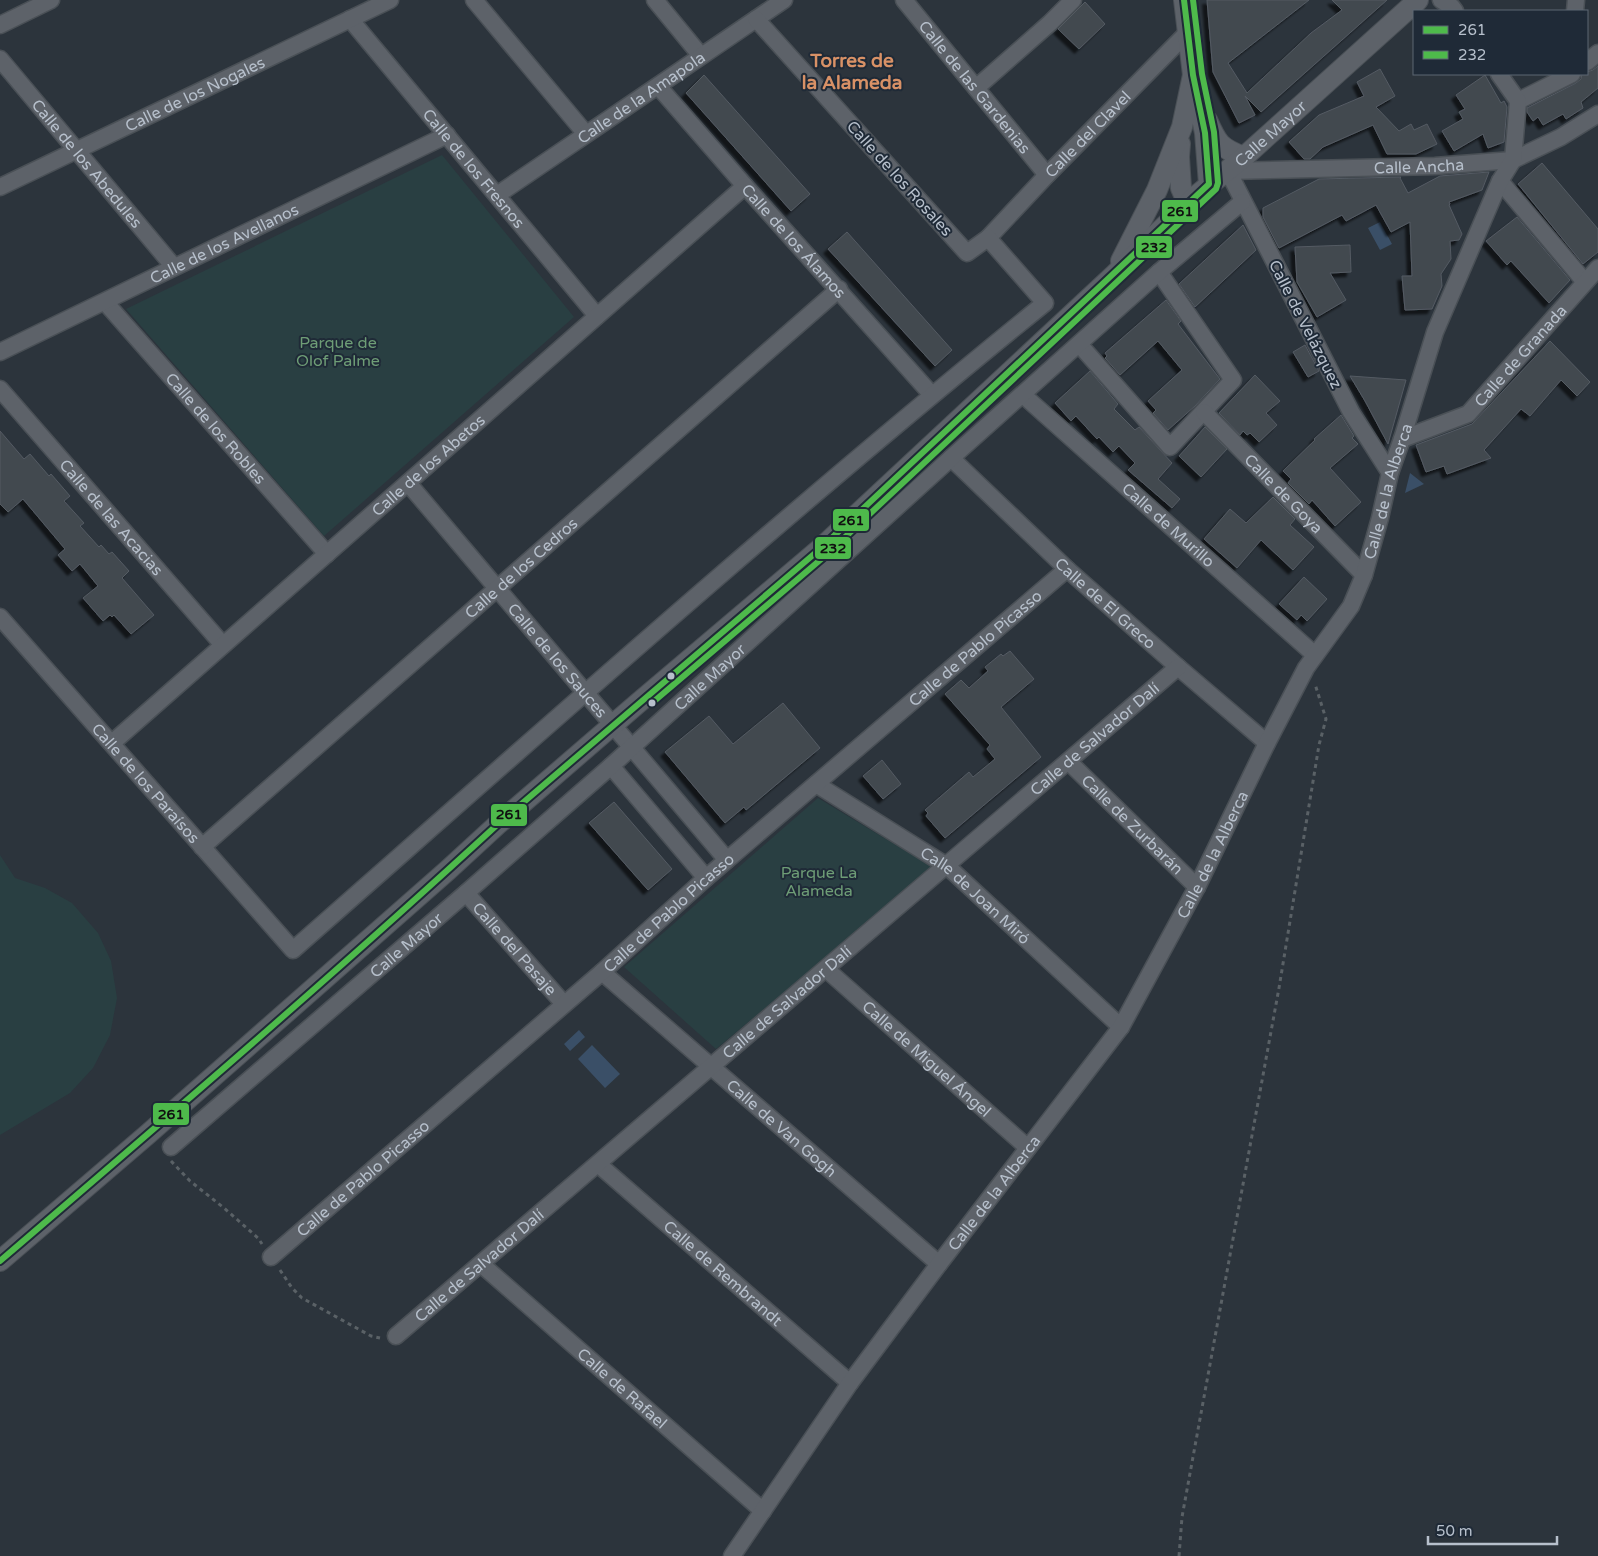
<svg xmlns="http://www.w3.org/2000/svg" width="1598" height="1556" viewBox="0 0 1598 1556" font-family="'Varela Round',sans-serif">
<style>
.green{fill:#293f42}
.water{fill:#3a4f67}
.building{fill:#42484f;stroke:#545b63;filter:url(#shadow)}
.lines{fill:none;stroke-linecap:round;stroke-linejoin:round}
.minor-casing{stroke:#4a5056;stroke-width:19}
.tertiary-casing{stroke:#4a5056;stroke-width:22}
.path{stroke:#5a6166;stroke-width:3;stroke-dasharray:4 4;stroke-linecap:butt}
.minor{stroke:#5d6269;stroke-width:16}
.tertiary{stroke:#5d6269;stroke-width:20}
.bus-1-casing{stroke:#1f2a37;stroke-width:10}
.bus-2-casing{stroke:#1f2a37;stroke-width:10}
.bus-1{stroke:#4eba4b;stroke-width:6}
.bus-2{stroke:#4eba4b;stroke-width:6}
.bus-dot{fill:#b7c0cc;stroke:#1f2a37;stroke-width:2}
.labels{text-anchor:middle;stroke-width:4;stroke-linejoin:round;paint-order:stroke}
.street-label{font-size:16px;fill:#b7c0cc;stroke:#1f2a37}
.park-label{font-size:16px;fill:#6e9d76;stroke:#1f2a37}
.quarter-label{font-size:19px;font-weight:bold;fill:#d89166;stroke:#1f2a37}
.line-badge{stroke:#1f2a37;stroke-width:2}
.pale-badge-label{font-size:14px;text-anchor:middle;font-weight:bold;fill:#111}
</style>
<defs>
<filter id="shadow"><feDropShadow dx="-4.5" dy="4.5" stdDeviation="1" flood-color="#0009"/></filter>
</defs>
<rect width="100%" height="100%" fill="#2c343c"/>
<path class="green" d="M442,155L574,317L324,536L126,309Z
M818,798L934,868L716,1049L624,967Z
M0,855L15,878L45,888L72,903L98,933L111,961L117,998L110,1035L93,1068L70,1093L0,1135Z"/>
<path class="water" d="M1380,222L1392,244L1380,250L1368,228Z
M1410,473L1424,484L1405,493Z
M579,1030L585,1037L570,1051L564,1044Z
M592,1045L620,1074L605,1088L578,1059Z"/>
<path class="building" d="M1207,0H1309L1228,63L1247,93L1311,33L1342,10L1332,0H1387L1261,112L1245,96L1255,115L1239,123L1213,72Z
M1085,2L1105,24L1079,49L1058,29Z
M1598,66V88L1581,102L1583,108L1566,119L1563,114L1543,125L1538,117L1533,121L1527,112V108L1576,83L1581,79L1582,74H1587V72L1593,70Z
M1380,69L1395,96L1376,107L1399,131L1411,124L1414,130L1427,124L1437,144L1416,154H1387L1373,125L1323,147L1310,159H1304L1289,142L1319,115L1364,96L1357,82Z
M704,75L810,194L791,211L686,93Z
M1485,75L1501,103L1504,101L1507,107L1504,142L1488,148L1483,134L1454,151L1442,131L1463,119L1459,112L1465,109L1456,95Z
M1542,163L1598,229V252L1583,264L1518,184Z
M1489,172L1482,190L1449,202L1450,204L1449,205L1462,234L1459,240L1450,241L1451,259L1441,274L1442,286L1432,309L1405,310L1402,276H1412L1410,222L1391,232L1376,205L1346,221L1342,215L1279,248L1263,217V208L1319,179L1401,177L1400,178L1408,193L1440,176Z
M1517,217L1570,280L1549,303L1511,261L1507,265L1486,241Z
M1243,225L1256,250L1195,307L1179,284Z
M847,232L952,350L935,366L828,249Z
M1350,245L1351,272L1330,273L1346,300L1317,317L1297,282L1295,247Z
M1166,300L1181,321L1178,324L1220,379L1195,406L1168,430L1153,413L1156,410L1148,401L1182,370L1158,341L1120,375L1105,358L1107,356L1105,353Z
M1550,341L1590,382L1577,396L1561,380L1530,416L1521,409L1484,450L1491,458L1447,474L1444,466L1426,472L1416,445L1472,424Z
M1305,345L1319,371L1308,377L1293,352Z
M1090,371L1118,404L1114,409L1135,430L1139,427L1172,463L1158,479L1180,499L1172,508L1128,470L1135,463L1119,446L1113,452L1099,437L1097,439L1076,416L1071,421L1055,403Z
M1255,375L1280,401L1266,413L1277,425L1259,442L1250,433L1247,435L1243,431L1240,435L1219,413Z
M1350,376L1406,380L1388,444L1365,401Z
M1341,415L1354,436L1352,438L1358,444L1330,468L1361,502L1335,526L1312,500L1309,504L1288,483L1291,479L1283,471L1315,440L1314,439Z
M1205,427L1227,449L1201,477L1179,456Z
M0,431L24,459L30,454L49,476L51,474L70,496L64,501L84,523L80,526L99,547L101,545L109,554L112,552L129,571L122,578L154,615L131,634L114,615L112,617L110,615L103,621L83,598L98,586L80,564L72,571L58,555L65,549L23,499L8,512L0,504Z
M1273,497L1295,519L1290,525L1314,547L1293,570L1261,540L1237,568L1204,539L1230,509L1246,523Z
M1304,577L1327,599L1307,621L1301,615L1297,620L1279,604Z
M1010,651L1034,679L1001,707L1041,757L945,838L926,816L928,813L925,810L969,772L973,777L995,759L987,749L990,745L945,694L961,680L969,688L988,671L985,667L1001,654L1003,656Z
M783,703L820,748L758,800L746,810L744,807L725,823L665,752L709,716L733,744Z
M882,760L901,784L883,799L863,776Z
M614,802L672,869L648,890L589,823Z"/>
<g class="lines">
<g class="minor-casing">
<g id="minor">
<path d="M474,0L586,134"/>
<path d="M655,0L701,56"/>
<path id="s1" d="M904,0L1047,175"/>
<path d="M1441,0L1452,7L1455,11"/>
<path d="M1575,11L1576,0"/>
<path id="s2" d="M350,19L597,316"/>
<path d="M0,25L51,0"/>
<path id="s3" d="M0,59L174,267"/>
<path d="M1587,62L1598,53"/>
<path id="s4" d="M658,86L745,186L932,395"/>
<path d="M976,88L1050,23L1073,0"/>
<path d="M1518,101L1572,74"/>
<path d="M1500,181L1585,282"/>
<path id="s5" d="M0,187L390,0"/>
<path id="s6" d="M497,195L784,0"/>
<path id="s7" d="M988,238L1047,175L1188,32"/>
<path id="s8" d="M105,302L327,554"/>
<path d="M1079,344L1170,447L1233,380L1159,272"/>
<path id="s9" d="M0,352L447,135"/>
<path id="s10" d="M0,389L223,645"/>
<path id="s11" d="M1023,395L1315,655"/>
<path id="s12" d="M1204,412L1364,575"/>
<path id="s13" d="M1402,439L1468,414L1598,268"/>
<path id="s14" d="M951,458L1067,569L1178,667L1267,743"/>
<path id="s15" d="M1390,473L1351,412L1228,171L1435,166L1513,160L1561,137L1598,114"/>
<path id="s16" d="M408,483L727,860"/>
<path id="s17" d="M0,617L293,950C541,732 788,511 1045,303L988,238L967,253L756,19"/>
<path id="s18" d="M112,743L745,186"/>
<path id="s19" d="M1069,762L1197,887"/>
<path d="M611,766L706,878"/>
<path id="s20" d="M816,784L947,866L1121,1027"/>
<path id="s21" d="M202,847L839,289"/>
<path id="s22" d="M466,893L564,1004"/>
<path id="s23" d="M826,969L1028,1148"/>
<path id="s24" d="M602,972L939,1264"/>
<path id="s25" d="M171,1147L466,893L611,766L951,458L1159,272L1242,202"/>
<path id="s26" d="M598,1164L850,1383"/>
<path id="s27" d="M271,1257L602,972L706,878L1067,569"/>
<path id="s28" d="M481,1264L763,1511"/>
<path id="s29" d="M396,1336L1178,667"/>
<path id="s30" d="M732,1556L850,1383L939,1264L1121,1027L1197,887L1267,743L1306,668L1351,606L1364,575L1380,518L1390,473L1402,439L1435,332L1500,181L1513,160L1518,101L1499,74"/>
</g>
</g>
<g class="tertiary-casing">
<g id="tertiary">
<path d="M1184,0L1193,75L1205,133L1209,184"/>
<path d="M1207,120C1217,143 1220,148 1244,157"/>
<path d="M1180,144L1179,157L1181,188L1188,204"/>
<path d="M1121,261L1157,190L1182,127L1193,75"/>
<path id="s31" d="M0,1261L148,1134L448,870L498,824L637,704L820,549L1114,275L1197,195L1244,157L1418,0"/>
</g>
</g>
<path class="path" d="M171,1161L190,1181L224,1208L258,1238L262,1244
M280,1270L292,1288L302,1298L371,1336L380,1338
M1179,1556L1182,1517L1279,988L1319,745L1326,719L1315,684"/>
<use href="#minor" class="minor"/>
<use href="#tertiary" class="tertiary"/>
<g class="bus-1-casing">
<path id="bus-1" d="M0,1261C168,1117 336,973 498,824L820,549L1209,184L1205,133L1193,75L1184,0"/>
</g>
<g class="bus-2-casing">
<path id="bus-2" d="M652,703L826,555L1216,189L1218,183L1214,132L1202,74L1193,0"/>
</g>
<use href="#bus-1" class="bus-1"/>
<use href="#bus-2" class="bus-2"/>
</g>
<g class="bus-dot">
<circle cx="671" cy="676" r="4.5"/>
<circle cx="652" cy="703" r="4.5"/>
</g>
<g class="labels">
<g class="street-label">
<text dy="6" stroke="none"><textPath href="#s1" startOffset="112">Calle de las Gardenias</textPath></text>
<text dy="6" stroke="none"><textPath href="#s5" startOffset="216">Calle de los Nogales</textPath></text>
<text dy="6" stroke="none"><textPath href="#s6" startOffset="174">Calle de la Amapola</textPath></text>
<text dy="6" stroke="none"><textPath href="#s31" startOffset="1699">Calle Mayor</textPath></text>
<text dy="6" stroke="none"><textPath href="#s7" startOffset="144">Calle del Clavel</textPath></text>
<text dy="6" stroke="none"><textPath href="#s3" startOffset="136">Calle de los Abedules</textPath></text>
<text dy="6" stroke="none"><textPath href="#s15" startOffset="534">Calle Ancha</textPath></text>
<text dy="6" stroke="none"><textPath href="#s2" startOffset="194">Calle de los Fresnos</textPath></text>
<text transform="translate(900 178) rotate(48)" y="6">Calle de los Rosales</text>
<text dy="6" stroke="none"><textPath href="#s4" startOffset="206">Calle de los Álamos</textPath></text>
<text dy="6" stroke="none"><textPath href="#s9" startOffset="249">Calle de los Avellanos</textPath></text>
<text transform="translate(1306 324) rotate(63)" y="6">Calle de Velázquez</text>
<text dy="6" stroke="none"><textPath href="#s13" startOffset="149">Calle de Granada</textPath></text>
<text dy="6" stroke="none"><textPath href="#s8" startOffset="168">Calle de los Robles</textPath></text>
<text dy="6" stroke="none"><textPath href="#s18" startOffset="421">Calle de los Abetos</textPath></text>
<text dy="6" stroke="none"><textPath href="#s30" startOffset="1258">Calle de la Alberca</textPath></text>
<text dy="6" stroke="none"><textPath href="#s12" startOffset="114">Calle de Goya</textPath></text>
<text dy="6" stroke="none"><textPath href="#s10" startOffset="170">Calle de las Acacias</textPath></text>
<text dy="6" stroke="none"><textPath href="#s11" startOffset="195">Calle de Murillo</textPath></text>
<text dy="6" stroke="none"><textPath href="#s21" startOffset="424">Calle de los Cedros</textPath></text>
<text dy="6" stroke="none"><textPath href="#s14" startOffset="212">Calle de El Greco</textPath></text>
<text dy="6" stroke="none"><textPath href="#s27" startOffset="931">Calle de Pablo Picasso</textPath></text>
<text dy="6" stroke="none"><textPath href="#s16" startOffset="232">Calle de los Sauces</textPath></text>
<text dy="6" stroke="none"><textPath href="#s25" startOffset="715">Calle Mayor</textPath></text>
<text dy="6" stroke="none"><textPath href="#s29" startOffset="919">Calle de Salvador Dalí</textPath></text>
<text dy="6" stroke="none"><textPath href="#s17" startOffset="221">Calle de los Paraísos</textPath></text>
<text dy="6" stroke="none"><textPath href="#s19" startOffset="89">Calle de Zurbarán</textPath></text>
<text dy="6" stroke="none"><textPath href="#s30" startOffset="852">Calle de la Alberca</textPath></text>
<text dy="6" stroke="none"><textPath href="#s20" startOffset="195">Calle de Joan Miró</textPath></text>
<text dy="6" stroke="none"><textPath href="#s27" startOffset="526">Calle de Pablo Picasso</textPath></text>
<text dy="6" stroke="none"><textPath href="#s25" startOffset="310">Calle Mayor</textPath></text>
<text dy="6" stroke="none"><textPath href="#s22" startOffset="74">Calle del Pasaje</textPath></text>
<text dy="6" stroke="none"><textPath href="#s29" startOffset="514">Calle de Salvador Dalí</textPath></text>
<text dy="6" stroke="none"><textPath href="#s23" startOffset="135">Calle de Miguel Ángel</textPath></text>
<text dy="6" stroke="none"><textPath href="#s24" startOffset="238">Calle de Van Gogh</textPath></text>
<text dy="6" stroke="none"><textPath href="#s27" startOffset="121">Calle de Pablo Picasso</textPath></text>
<text dy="6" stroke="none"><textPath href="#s30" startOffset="448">Calle de la Alberca</textPath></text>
<text dy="6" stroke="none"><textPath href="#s29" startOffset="109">Calle de Salvador Dalí</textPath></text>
<text dy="6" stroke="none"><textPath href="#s26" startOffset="166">Calle de Rembrandt</textPath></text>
<text dy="6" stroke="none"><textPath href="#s28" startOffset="188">Calle de Rafael</textPath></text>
</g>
<g class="park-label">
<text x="338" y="348">Parque de<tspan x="338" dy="18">Olof Palme</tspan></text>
<text x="819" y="878">Parque La<tspan x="819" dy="18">Alameda</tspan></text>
</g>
<g class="quarter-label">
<text x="852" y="67">Torres de<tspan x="852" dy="22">la Alameda</tspan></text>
</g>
</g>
<g class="line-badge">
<rect x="1161" y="199" width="38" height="24" rx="5" fill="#4eba4b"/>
<rect x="1135" y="235" width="38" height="24" rx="5" fill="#4eba4b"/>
<rect x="832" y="508" width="38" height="24" rx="5" fill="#4eba4b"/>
<rect x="814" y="536" width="38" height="24" rx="5" fill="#4eba4b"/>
<rect x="490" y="803" width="38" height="24" rx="5" fill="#4eba4b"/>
<rect x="152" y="1102" width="38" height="24" rx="5" fill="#4eba4b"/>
</g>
<g class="pale-badge-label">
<text x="1180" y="216">261</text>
<text x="1154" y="252">232</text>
<text x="851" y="525">261</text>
<text x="833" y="553">232</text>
<text x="509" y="819">261</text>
<text x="171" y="1119">261</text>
</g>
<rect x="1413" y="10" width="175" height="65" fill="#1f2a37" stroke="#5c6673"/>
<rect x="1423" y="26" width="25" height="8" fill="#4eba4b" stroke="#5c6673"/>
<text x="1458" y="35" font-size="15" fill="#b7c0cc">261</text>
<rect x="1423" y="51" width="25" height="8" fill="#4eba4b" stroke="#5c6673"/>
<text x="1458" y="60" font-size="15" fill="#b7c0cc">232</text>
<path d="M1428 1536v8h129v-8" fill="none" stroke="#b7c0cc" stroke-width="2.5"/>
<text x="1436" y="1536" font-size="15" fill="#b7c0cc" stroke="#1f2a37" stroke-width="4" paint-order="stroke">50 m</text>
</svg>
